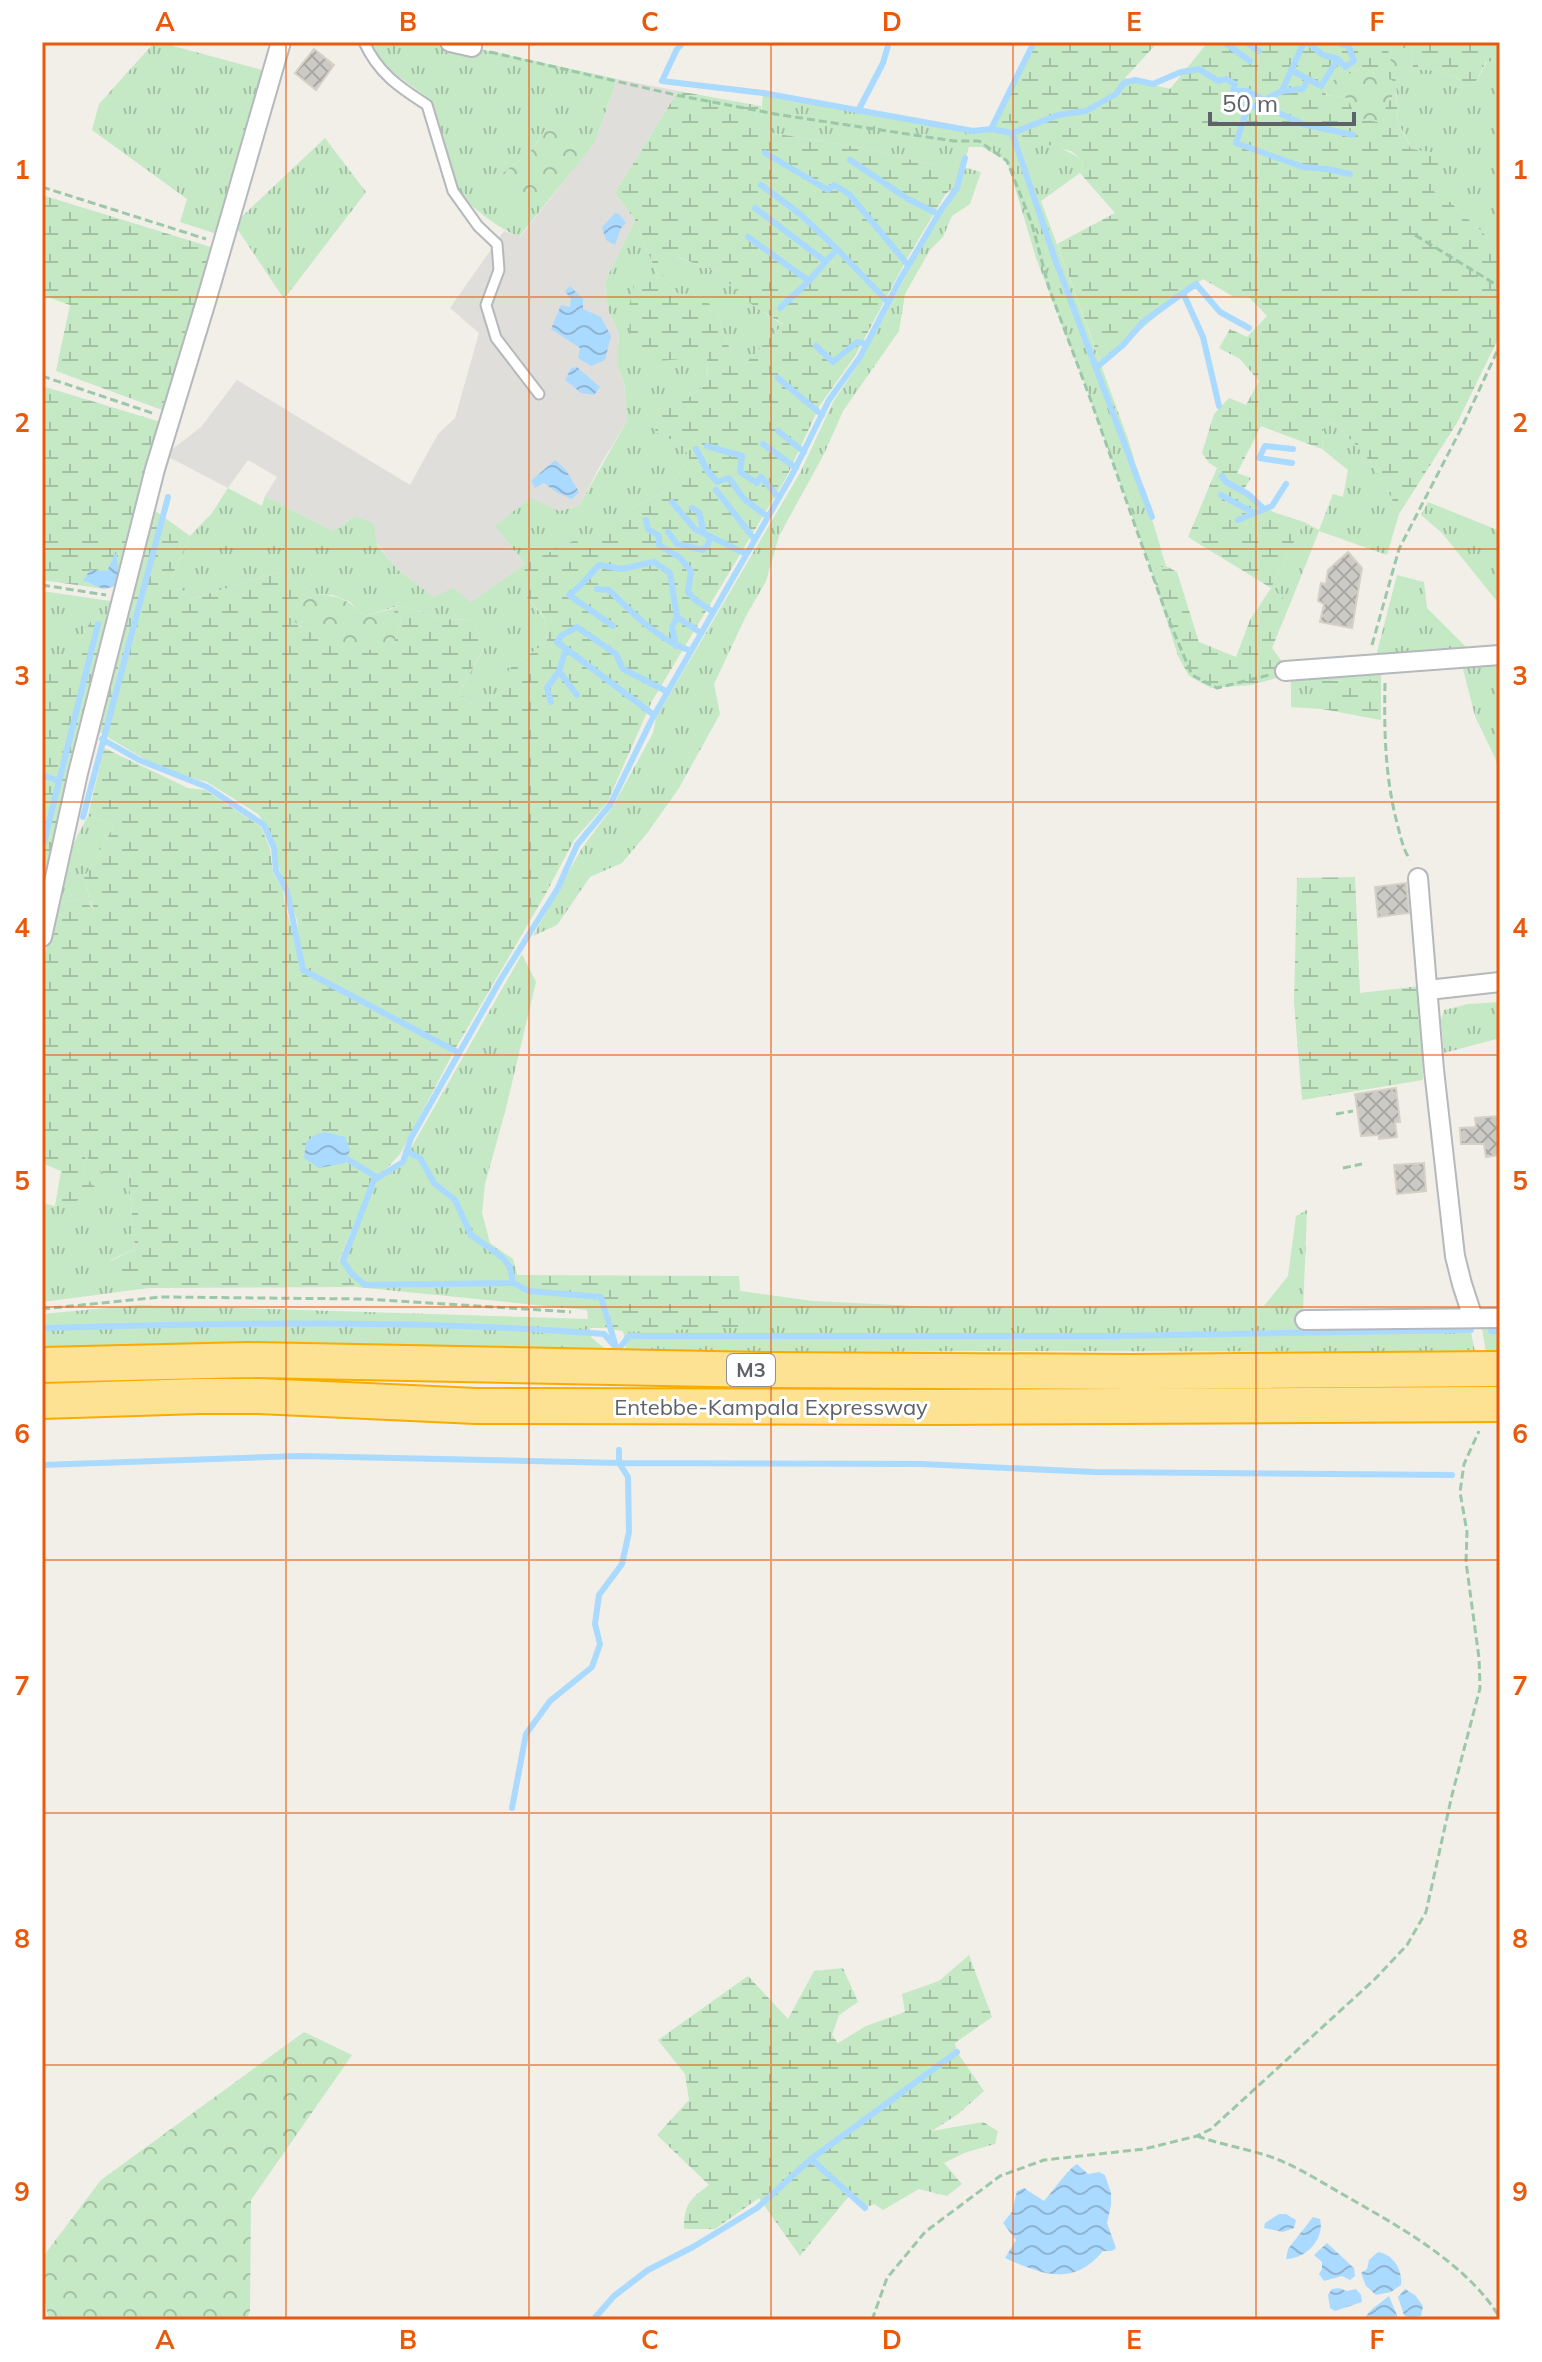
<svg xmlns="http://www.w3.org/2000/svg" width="1542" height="2362" viewBox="0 0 1542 2362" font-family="Mulish,sans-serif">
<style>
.industrial{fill:#e0deda}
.grass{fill:url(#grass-tufts)}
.forest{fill:url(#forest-crowns)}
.wetland{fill:url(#wetland-marsh);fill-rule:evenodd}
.water{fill:url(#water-waves)}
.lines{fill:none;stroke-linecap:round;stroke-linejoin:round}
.stream{stroke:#aadaff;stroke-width:6}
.building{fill:url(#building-cross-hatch);stroke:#d6d1c6;stroke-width:2}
.lane-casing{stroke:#b5b8bc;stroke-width:13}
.street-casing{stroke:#b5b8bc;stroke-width:22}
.highway-casing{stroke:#f9ab00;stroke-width:38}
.path{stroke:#9cc7a9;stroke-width:3;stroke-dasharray:8 4;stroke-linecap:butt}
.lane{stroke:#fff;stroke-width:9}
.street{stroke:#fff;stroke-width:18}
.highway{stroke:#fde293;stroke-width:34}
.grid{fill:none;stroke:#e8590c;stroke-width:2;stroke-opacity:0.55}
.labels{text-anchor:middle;stroke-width:6;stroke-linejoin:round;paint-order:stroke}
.shield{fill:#fff;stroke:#8f9295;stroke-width:2}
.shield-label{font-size:20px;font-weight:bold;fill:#5f6368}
.street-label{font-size:22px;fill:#5f6368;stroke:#fff}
.neatline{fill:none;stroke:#e8590c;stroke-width:3}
.grid-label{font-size:26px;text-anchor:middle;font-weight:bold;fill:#e8590c}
</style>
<defs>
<pattern id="grass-tufts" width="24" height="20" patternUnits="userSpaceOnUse" patternTransform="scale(2)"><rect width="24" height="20" fill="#c5e8c5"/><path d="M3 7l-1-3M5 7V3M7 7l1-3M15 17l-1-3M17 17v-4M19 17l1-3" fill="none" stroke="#a3c0a4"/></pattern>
<pattern id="forest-crowns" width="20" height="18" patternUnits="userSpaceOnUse" patternTransform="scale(2)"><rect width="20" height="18" fill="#c5e8c5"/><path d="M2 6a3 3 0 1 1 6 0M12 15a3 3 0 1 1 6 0" fill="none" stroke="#a3c0a4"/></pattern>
<pattern id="wetland-marsh" width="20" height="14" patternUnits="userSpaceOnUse" patternTransform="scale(2)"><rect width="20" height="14" fill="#c5e8c5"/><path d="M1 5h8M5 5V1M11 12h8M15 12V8" fill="none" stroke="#a3c0a4"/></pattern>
<pattern id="water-waves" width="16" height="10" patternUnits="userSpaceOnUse" patternTransform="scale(2)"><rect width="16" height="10" fill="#aadaff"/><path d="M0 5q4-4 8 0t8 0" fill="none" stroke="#8eb4d2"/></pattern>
<pattern id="building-cross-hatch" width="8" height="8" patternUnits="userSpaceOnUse" patternTransform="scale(2)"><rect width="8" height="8" fill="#cccac5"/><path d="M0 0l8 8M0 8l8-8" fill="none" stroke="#a9a8a4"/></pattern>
</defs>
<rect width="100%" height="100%" fill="#f1efe8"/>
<path class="industrial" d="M617,79L678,91L615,193L635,220L605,282L608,310L619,334L617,364L624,382L627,421L601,464L579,506L495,526L525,564L471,602L434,597L398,570L355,516L333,531L265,496L277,477L248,460L228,488L165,455L201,427L237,380L410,485L438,434L455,418L479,333L450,308L504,231L520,237L595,142Z"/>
<path class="grass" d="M151,42H173V46L266,71L217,234L180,222L187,199L92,130L99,104L153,44Z
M370,42H448L617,79L595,142L582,159L578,150L548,126L529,153L495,179L509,194L551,197L519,237C496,227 464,203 451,181C443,168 435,117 431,100L377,61Z
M1500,60V249L1449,201L1433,192L1398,122L1396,82L1413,70H1430L1459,78L1467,97L1487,62Z
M763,93L973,131C979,130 986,128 992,129C1016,131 1066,146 1083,161L1080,173L1041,201L1128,439L1166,566L1151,570L1090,398L1036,258L1007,161L982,147H969L963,167L981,172L970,204L952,216L943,237L930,250L905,294L899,331L843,411L824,454L779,536L766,581L746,616L714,684L720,714L679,788L648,832L622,863L590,877L557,925L533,936L582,848L612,808L653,733L656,718L801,471L833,402L862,359L963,168L934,165L857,147L760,131Z
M325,138L366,192L284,299L234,224Z
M635,220L659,279L677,257L717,272L751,304L783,325L746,363L732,355L716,311L679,294L659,280L679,358L707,357L708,383L684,401L659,407L656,432L683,445L689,458L667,491L630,509L598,543L573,541L526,564L523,593L545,619L547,642L511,667L496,696L469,704L459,692L484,649L473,620L442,619L401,605L364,616L350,602L333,595L315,594L280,572L191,599L171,578L190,536L212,513L228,488L262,506L265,496L333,531L355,516L374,524L377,545L398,570L434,597L453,588L471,602L525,564L495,526L530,498L559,511L579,506L627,421L624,382L617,364L619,334L608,310L605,282Z
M1330,421C1367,452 1379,471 1399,514L1387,555L1319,531L1290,604L1271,588L1304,522L1319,530L1333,494L1343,497L1348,470L1322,449L1324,424Z
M1428,502L1500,531V605L1442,533L1421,515Z
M1397,575L1424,582L1427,608L1469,650L1376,656Z
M42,591L117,602L109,632L91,621L72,652L42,662Z
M1500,663V783L1496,760L1475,716L1462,665Z
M1381,667V679L1322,681V709L1291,707V674Z
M88,816L114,826L84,878L94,912L82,899L60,903L71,848Z
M522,954L536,982L505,1112L485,1184L482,1213L490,1243L513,1259L519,1281L529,1291L595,1297L606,1328H590L591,1337L611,1354L42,1352V1314L139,1305L588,1319L587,1310L356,1287L338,1263L374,1175L403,1162Z
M1500,1002V1038L1444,1053L1441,1020L1444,1010L1468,1004Z
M86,1156L128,1171L135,1249L111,1260L108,1275L149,1288L42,1302V1203L55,1206L95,1188L82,1173Z
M1307,1210L1303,1312L1469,1322L1475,1352L989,1351L624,1354L626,1346L623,1331L743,1327L740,1291L813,1301L937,1307L1264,1306L1288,1276L1296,1216Z
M1481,1323H1500V1352H1486Z"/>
<path class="forest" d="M1386,42H1411L1413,70L1396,82V89L1379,122L1357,118L1347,98L1327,95L1323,84L1363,68L1395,81Z
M548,126L570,127L582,159L551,197L508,195L495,179L529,153Z
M315,594C339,596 348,599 364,616L391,609L402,619L394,643L349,657L294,622L298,604Z
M304,2032L352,2055L251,2200L250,2311L246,2320H49L42,2290V2258L101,2180Z"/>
<path class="wetland" d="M1034,42H1158L1125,78L1170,89L1208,42H1386L1396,82L1363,68L1324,84L1326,95L1347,98L1357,118L1378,122L1396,89L1398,122L1411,149L1444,154L1434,192L1449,201L1500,249V335L1457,423L1399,514C1379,471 1367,452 1330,421L1324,424L1322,449L1261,426L1237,473L1251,478L1244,489L1273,512L1304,522L1271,588L1290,604L1272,648L1291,674L1251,685L1211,688L1189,676L1178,656L1151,570L1166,566L1177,572L1199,642L1236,657L1250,620L1271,588L1188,537L1217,468L1209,463L1202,453L1214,414L1229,398L1246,405L1259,381L1240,359L1219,348L1230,329L1247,337L1267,316L1248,296L1234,297L1203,279L1183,293L1101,364L1057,244L1115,213L1080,173L1083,161L1071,151L991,129Z
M1411,42H1500V60L1486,62L1467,98L1459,78L1430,70H1413Z
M678,91L761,106V131L857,147L934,165L963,167L953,187L945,195L908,257L855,356L820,405L786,478L652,701L607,803L574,840L545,895L454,1051L400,1154L378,1178L374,1176L338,1262L356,1287L149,1288L107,1275L103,1265L135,1249L128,1171L104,1175L86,1156L82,1173L96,1188L93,1197L55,1206L61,1171L42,1163V963L60,903L82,899L94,910L84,878L114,826L88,816L104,748L188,788L205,790L261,827L270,849L273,873L283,890L285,906L302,963L297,920L280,871L270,831L258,814L207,782L161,769L96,730L150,507L190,536L171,578L191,599L280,572L315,594L298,604L295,623L349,656L394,643L402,619L391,609L401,605L442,619L473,620L484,648L459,692L469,704L495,696L511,667L547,642L545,618L523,593L525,564L573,541L598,542L630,509L667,491L689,458L683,445L655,432L659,406L684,401L708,383L707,357L646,362L630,345L629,306L634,286L659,279L635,220L615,193ZM678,257L717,272L751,304L783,324L746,363L732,355L716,311L699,293L679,294L659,280Z
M42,195L214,248L165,411L56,371L70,305L42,295Z
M42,386L164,423L120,582L113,587L119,573L116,552L107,571L83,581L104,589L42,580Z
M91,621L109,632L50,877L42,874V662L72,652Z
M1381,679V720L1322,709V681Z
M1355,877L1360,993L1420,986L1423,1080L1302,1100L1294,1002L1297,878Z
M517,1275L739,1276L743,1327L627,1332L606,1328L592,1296L529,1291L519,1281Z
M969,1955L992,2017L955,2043L957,2052L984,2091L958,2114L932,2131L983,2122L998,2131L995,2144L964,2153L944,2163L962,2184L947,2196L919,2189L883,2210L874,2204L865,2208L850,2195L800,2256L759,2198L715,2229H684C684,2204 690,2199 709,2185L657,2135L689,2100L685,2074L658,2040L748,1976L788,2019L814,1971L843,1968L858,2002L839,2015L832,2035L838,2043L866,2026L905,2012L902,1994L939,1981Z"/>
<path class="water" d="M615,213L619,214L626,223L621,228L615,245L606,240L602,227Z
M570,286L583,299V309L601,317L611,336L605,360L591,366L578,358L580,348L551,329L561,305L570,307L571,299L565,291Z
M577,367L600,387L594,395L581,393L565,380L571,368Z
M555,460L566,470L579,492L572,499L556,492L544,483L535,488L531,481Z
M116,551L119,573L113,587L104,589L83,581L90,570L107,571Z
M325,1132L345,1137L350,1150L345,1163L319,1168L304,1158L306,1142L315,1135Z
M1077,2164L1088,2174L1099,2172L1105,2175L1111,2193V2205L1107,2223L1116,2248L1112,2251H1103C1073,2287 1043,2275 1005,2258L1016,2240L1003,2223L1012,2212L1017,2191L1024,2188L1044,2201C1053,2191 1068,2169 1077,2164Z
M1279,2214H1286L1296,2220L1294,2228L1283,2232L1264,2228L1265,2223Z
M1313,2217L1320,2219C1325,2239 1306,2259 1286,2259L1288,2249Z
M1327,2243L1354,2268L1355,2276L1350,2280L1342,2276L1324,2281L1319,2274L1322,2269V2262L1314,2255Z
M1378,2252C1393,2254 1403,2270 1401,2285L1391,2292L1376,2295L1366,2286L1361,2273L1367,2269L1369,2260Z
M1339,2288L1347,2291L1356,2289L1361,2295L1362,2302L1335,2311L1330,2308L1328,2295L1332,2289Z
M1405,2289L1415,2295L1423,2306L1421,2316L1410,2318L1404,2315L1398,2297Z
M1389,2296L1399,2320H1363L1371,2310Z"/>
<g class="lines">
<path class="stream" d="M1224,42L1250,61
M1246,42L1259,51
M1307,42L1323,55L1338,59L1345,67L1354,61L1349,47L1338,42
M1291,70L1321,86L1338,59
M662,81L763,93L973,131L991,129L1034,42
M662,81L677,49L684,42
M1233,91L1237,101L1247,109L1236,143L1303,167L1327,169L1350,174
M1282,91L1304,42
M1247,109L1259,104L1303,124L1353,135
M858,111L883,63L889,42
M991,129L1012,133L1058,115L1086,111L1116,94L1124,83L1135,80L1153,84L1181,72L1199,69L1218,81L1226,79L1235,84L1233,91H1248L1264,100L1282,91L1303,89L1308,79
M1012,133L1055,259L1152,517
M765,153L828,190L834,185L849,194L908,265
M850,160L908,199L938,214
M761,185L800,214L837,249
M755,208L826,262
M748,237L809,281
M1183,293L1196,284L1220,312L1249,328
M780,308L809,281L837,249L888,302
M816,346L833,362L857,342L867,344
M1096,368L1123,345L1143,322L1183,293L1203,337L1219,406
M778,378L822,415
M778,431L804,452
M763,444L796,468
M707,446L742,456L740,472L757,483L761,477L779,498
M696,449L707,470L717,482L729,478L744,499L768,517
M1292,463L1259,458L1265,446L1293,449
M1222,476L1226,482L1248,494L1264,509
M716,490L755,540
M1221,495L1254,513
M672,502L695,529L746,554
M692,508L699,512L704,533
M646,520L648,529L659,536V545L679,557L691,571L688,592L694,599L713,612
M1238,520L1272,506L1286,484
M668,532L677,544L703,550L708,545L710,536
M597,589L609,590C634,614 658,640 691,651
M613,626L569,595L580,586L599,565L621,569L654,562L670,573L677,617L701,633
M676,646L672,627L677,617
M559,671L577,695
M551,702L547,688L559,671L566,649
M654,715L557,642L561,636L577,627L616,654L623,669L668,692
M102,739L139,760L207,787L264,825L274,848L276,871L287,891L303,970L459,1053
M42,775L59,781
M83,817L168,497
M44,842L98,624
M406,1151L420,1158L434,1183L455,1200L471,1235L502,1257L510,1267L513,1283L529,1291L601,1297L616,1347
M347,1159L378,1178
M513,1283L365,1285L352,1274L343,1261L374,1180L403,1162L411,1138L501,979L558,888L577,845L610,805L652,719L792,475L829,400L860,357L901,278L941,210L957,188L965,158
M42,1328C229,1323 417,1319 604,1334L618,1350
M1491,1331H1500
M618,1350L629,1336H1109L1471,1330
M42,1465L300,1456L619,1463L922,1464L1094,1472L1452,1475
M512,1808L526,1734L550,1701L592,1667L600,1644L595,1624L599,1595L622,1564L629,1532L628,1477L619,1463V1450
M811,2159L865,2208
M593,2320L614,2296L648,2270L693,2247L757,2208L811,2159L957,2052"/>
</g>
<path class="building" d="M314,49L334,65L316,90L295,73Z
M1348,552L1362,568L1352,628L1320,622L1324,604L1318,601L1321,583L1326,584L1328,570Z
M1406,883L1409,913L1378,917L1375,887Z
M1396,1088L1400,1122H1395L1397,1137L1379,1139V1135L1361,1136L1355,1094Z
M1500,1116V1155L1486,1157L1484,1144H1461L1460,1128L1476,1127L1475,1118Z
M1424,1163L1426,1191L1397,1194L1394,1165Z"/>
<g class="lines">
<g class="lane-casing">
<path id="lane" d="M364,42C378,73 399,87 427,105L453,191L478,226L497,244L499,270L486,305L496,338L539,394"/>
</g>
<g class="street-casing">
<path id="street" d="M450,42L472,47
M1285,671L1500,655
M1418,878L1434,1070L1455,1256L1462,1284L1473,1318
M42,937L78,773L155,469L207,298L281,42
M1428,990L1500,982
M1305,1320L1500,1318"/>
</g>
<g class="highway-casing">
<path id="highway" d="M42,1365L248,1360L764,1370L1131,1372L1500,1369
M42,1401L199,1396H259L476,1406L939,1407L1500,1404"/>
</g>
<path class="path" d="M490,52L676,95L781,115L954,141H979L1007,161L1032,224L1049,288L1090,398L1167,616L1192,675L1217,688L1269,675
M42,187L206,239
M1415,235L1500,287
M42,376L152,413
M42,585L106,595
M1372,645L1399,549L1462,427L1500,345
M1385,683C1384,730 1385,774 1396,819C1400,834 1402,847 1410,860
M1336,1114L1353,1111
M1343,1168L1362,1164
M42,1309L161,1297L365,1299L571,1312
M1197,2136C1222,2145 1249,2149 1274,2158C1298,2167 1321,2182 1344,2195C1398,2226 1468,2264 1500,2318
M872,2320L887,2278L925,2232L1000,2176L1044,2160L1144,2149L1197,2136L1211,2129L1375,1979L1407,1945L1426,1912L1452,1795L1480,1688L1479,1658L1466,1562L1467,1532L1460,1492L1464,1464L1479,1431"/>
<use href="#lane" class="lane"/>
<use href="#street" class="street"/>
<use href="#highway" class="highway"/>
</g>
<path class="grid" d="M286,42V2320M529,42V2320M771,42V2320M1013,42V2320M1256,42V2320M42,297H1500M42,549H1500M42,802H1500M42,1055H1500M42,1307H1500M42,1560H1500M42,1813H1500M42,2065H1500"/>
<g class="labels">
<rect class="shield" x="727" y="1354" width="48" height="32" rx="6"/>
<g class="shield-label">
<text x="751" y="1377">M3</text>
</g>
<g class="street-label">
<text x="771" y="1415">Entebbe-Kampala Expressway</text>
</g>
</g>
<rect width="1542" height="2362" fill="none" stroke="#ffffff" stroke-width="88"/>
<path d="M1210 112v12h144v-12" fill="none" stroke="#5f6368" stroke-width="4"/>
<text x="1222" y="112" font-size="24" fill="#5f6368" stroke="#ffffff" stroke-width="6" paint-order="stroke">50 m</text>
<rect x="44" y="44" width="1454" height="2274" class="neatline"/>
<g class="grid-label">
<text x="165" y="31">A</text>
<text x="408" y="31">B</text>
<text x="650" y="31">C</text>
<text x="892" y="31">D</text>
<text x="1134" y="31">E</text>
<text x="1377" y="31">F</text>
<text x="22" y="179">1</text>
<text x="1520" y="179">1</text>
<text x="22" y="432">2</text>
<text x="1520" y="432">2</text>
<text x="22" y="685">3</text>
<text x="1520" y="685">3</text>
<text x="22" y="937">4</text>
<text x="1520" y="937">4</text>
<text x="22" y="1190">5</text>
<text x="1520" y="1190">5</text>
<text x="22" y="1443">6</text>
<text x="1520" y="1443">6</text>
<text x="22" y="1695">7</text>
<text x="1520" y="1695">7</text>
<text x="22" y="1948">8</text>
<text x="1520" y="1948">8</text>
<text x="22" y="2201">9</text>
<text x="1520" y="2201">9</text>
<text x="165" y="2349">A</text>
<text x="408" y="2349">B</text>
<text x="650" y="2349">C</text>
<text x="892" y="2349">D</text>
<text x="1134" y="2349">E</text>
<text x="1377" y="2349">F</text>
</g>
</svg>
